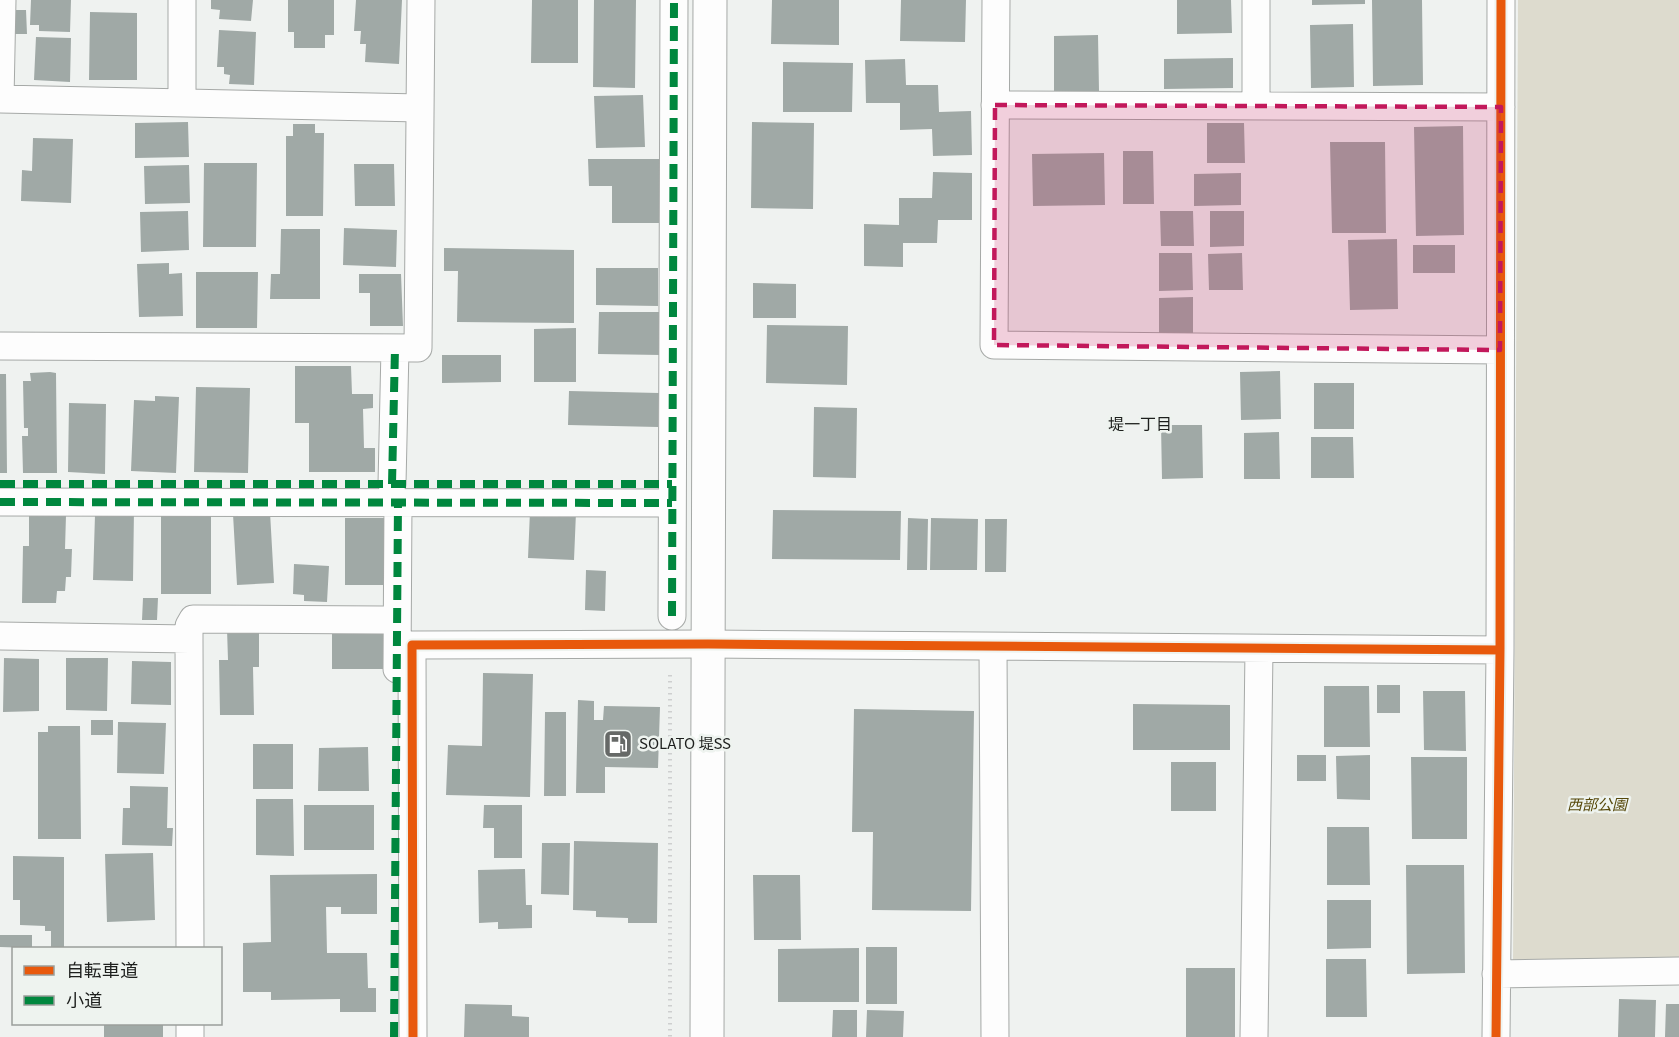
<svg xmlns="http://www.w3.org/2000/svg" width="1679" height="1037" viewBox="0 0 1679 1037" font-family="Georgia,'Noto Sans JP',serif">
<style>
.green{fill:#dddbce}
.building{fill:#a0a9a6}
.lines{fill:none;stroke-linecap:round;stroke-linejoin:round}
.street-casing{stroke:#a6a9a7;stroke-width:29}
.secondary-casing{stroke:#a6a9a7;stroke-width:35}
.path{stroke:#cecfcf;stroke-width:4;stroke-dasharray:1.5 4.5;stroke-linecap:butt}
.street{stroke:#fdfdfd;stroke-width:27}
.secondary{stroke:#fdfdfd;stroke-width:33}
.quiet{stroke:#00873e;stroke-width:8;stroke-dasharray:15 8;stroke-linecap:butt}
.cycleway-casing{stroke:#eef3ef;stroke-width:13}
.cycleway{stroke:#e8590c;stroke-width:9}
.marked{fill:#c2185b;fill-opacity:0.2;stroke:#c2185b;stroke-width:4.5;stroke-dasharray:12 8;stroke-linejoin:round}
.labels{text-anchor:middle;stroke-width:5;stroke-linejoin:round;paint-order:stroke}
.poi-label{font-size:15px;fill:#1d1f1d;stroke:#eef3ef;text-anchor:start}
.park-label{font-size:15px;font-style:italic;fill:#57490b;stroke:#eef3ef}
.neighbourhood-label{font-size:16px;fill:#1d1f1d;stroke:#eef3ef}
</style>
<rect width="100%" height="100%" fill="#eff2f0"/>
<path class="green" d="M1518,0H1679V961L1513,962Z"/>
<path class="building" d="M31,0H71L70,32L39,31V25H30Z
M211,0H253L251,21L219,19L220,10L211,9Z
M288,0H334V35H325V48H294V32H288Z
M356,0H402L399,64L365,62L366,44H360L361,31H354Z
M532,0H578V63H531Z
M594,0H636L635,88L593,87Z
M772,0H839V45L771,44Z
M901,0H966L965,42L900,41Z
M1177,0H1231L1232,33L1177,34Z
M1312,0H1365V4L1312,5Z
M1372,0H1422L1423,85L1373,86Z
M12,10H26L27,34H13Z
M90,12L137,13V80H89Z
M1353,24L1354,87L1311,88L1310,25Z
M219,30L256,32L254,85L229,84L230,75L224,74V67H217Z
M1098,35L1099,91L1054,92V36Z
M36,37L71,38L70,82L34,80Z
M1233,58V88L1164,89V59Z
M905,59L906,85H938L939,112L971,111L972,155L933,156L932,129L900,130V103H866L865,60Z
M783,62L853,63L852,112H783Z
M643,95L645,147L596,148L594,96Z
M188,122L189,157L135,158V123Z
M752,122L814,123L813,209L751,208Z
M1207,123H1244L1245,163H1207Z
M293,124H315V133H324L323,216H286V136H293Z
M1463,126L1464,235L1416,236L1414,127Z
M33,138L73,139L71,203L21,201L22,170L32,171Z
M1330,142H1385L1386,233H1332Z
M1123,151H1153L1154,204H1123Z
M1104,153L1105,205L1033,206L1032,154Z
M588,159H661V223H612V186H589Z
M204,163H257L256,247H203Z
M354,164H394L395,206H355Z
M189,165L190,203L145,204L144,166Z
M933,172L972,173V220H938L937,243H903V267L864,266V224L899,225V198H932Z
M1241,173V205L1194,206V174Z
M188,211L189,250L141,252L140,212Z
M1160,211H1193L1194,246H1161Z
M1210,211H1244V246L1210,247Z
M344,228L397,230L396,267L343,265Z
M281,229H320V299H270L271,274H280Z
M1397,239L1398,309L1350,310L1348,240Z
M1413,245H1455V273H1413Z
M444,248L574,250V323L457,322L458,271H444Z
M1159,253H1192L1193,290L1159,291Z
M1242,253L1243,290H1209L1208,254Z
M169,263V274L182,273L183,316L139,317L137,264Z
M596,268H658V306L596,305Z
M196,272H258L257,328H196Z
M359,274H401L403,326H370V293H359Z
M753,283L796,284V318H753Z
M1193,297V334L1159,335V298Z
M599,312H662L661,355L598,354Z
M767,325L848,326L847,385L766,383Z
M576,328V382H534V329Z
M442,355H501V382L442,383Z
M295,366H351L352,394H373V408L363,409L364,448H375V472H309V423H295Z
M1280,371L1281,419L1241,420L1240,372Z
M50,372L56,373L57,473H23L22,436H28V428H24L23,381H31L30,373Z
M0,374H6L7,473H0Z
M1314,383H1354V429H1314Z
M196,387L250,388L248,473L194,472Z
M569,391L659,393L658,427L568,425Z
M155,396L179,397L176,473L131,471L134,400L155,401Z
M69,403L106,404L105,474L68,472Z
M814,407L857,408L856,478L813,477Z
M1161,425H1202L1203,478L1162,479Z
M1279,432L1280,479H1244V433Z
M1311,437H1353L1354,478H1311Z
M134,509L133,581L93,580L95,515Z
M161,510L211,511V594H161Z
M773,510L901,511L900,560L772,559Z
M530,511L576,512L574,560L528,558Z
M270,512L274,583L237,585L233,514Z
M29,514L66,515L65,549H72L71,577H66L65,591H57L56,603H22L23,546H29Z
M345,518H389V585H345Z
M908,518L928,519L927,570H907Z
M931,518L978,519L977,570H930Z
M985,519H1007L1006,572H985Z
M294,564L329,566L327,602L304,601V595L293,594Z
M586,570L606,571L605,611L585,610Z
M143,598H158L157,620H142Z
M227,629H259V667H253L254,715H220L219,660H228Z
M332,631H383V669H332Z
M4,658L39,659V711L3,712Z
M66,658H108L107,711L66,710Z
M132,661L171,662V705L131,704Z
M483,673L533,674L530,797L446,795L448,745L482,746Z
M1377,685H1400V713H1377Z
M1324,686H1369L1370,747H1324Z
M1423,691H1465L1466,751L1424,750Z
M578,700L594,701V720H603L604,706L660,707L658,768L605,767V793H576Z
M1133,704L1230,705V750H1133Z
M854,709L974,711L971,911L872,910L873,832H852Z
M545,712H566V796H544Z
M91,720H113V735H91Z
M118,722L166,723L164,774L117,773Z
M48,726H80L81,839H38V732H48Z
M253,744H293V789H253Z
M368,747L369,791H318L319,748Z
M1297,755H1326V781H1297Z
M1370,755V800L1337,799L1336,756Z
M1411,757H1467V839H1412Z
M1171,762H1216V811H1171Z
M130,786L168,787L167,828H173L172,846L122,845L123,808H130Z
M256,799H293L294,856L256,855Z
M304,805H374V850H304Z
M484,805H522V858H494V828H483Z
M1327,827H1369L1370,885H1327Z
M574,841L658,843L657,923H628V918L596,917V911L573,910Z
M542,843H570L569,895L541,894Z
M153,853L155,920L107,922L105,854Z
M13,856L64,857V948H51V931H45V926L20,925V900H13Z
M1406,865H1464L1465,973L1407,974Z
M525,869L526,905H532V928L498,929V922L479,923L478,870Z
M377,874V914H341V907H326L327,953H367L368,988H376V1012H340V999L271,1000V992H243V943L271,942L270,875Z
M753,875H800L801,940H754Z
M1327,900H1371V948L1327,949Z
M0,935H32V948L0,947Z
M866,947H897V1004H866Z
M859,948V1002H778V949Z
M1326,959H1366L1367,1017H1326Z
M1186,968H1235V1037H1186Z
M1619,999L1656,1000L1655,1037H1618Z
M465,1004L512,1005V1016L529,1017V1037H464Z
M1666,1004H1679V1037H1665Z
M833,1010H857V1037H832Z
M867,1010L904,1011L903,1037H866Z
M104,1024H163V1037H104Z"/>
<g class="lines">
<g class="street-casing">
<path id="street" d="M182,0V102
M996,0L994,345L1500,350
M0,99L420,108
M0,99L2,0
M995,105L1501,107
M1256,106V0
M0,346L418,348L421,0
M392,484L395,348
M0,502L672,503
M672,616L674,0
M0,636L189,639L190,948
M189,639V626L193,619L383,620
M993,647L995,1037
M397,669L398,502
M1496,974L1679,971
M190,1024V1037
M413,1037L412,645L708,644L1500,650
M1254,1037L1259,649
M1496,1037L1500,650L1501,0"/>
</g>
<g class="secondary-casing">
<path id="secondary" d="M707,1037L710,0"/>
</g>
<path class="path" d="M670,675V1037"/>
<use href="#street" class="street"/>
<use href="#secondary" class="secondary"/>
<path class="quiet" d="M0,484H672
M392,484L395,348
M0,502L672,503
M672,616L674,0
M394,1037L398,502"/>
<g class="cycleway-casing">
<path id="cycleway" d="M413,1037L412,645L708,644L1500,650
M1496,1037L1500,650L1501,0"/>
</g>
<use href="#cycleway" class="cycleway"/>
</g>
<path class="marked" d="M995,105L1501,107L1500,350L994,345Z"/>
<defs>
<g id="fuel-square" transform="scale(1.5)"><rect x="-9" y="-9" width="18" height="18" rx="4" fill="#666967" stroke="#eef3ef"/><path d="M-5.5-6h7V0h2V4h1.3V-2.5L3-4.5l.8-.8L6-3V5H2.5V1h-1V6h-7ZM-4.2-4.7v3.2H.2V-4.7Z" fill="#fff"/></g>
</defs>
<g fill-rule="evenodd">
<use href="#fuel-square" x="618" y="744"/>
</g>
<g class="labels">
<g class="poi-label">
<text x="639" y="749">SOLATO 堤SS</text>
</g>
<g class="park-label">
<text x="1597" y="810">西部公園</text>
</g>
<g class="neighbourhood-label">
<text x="1140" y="430">堤一丁目</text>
</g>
</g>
<rect x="12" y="947" width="210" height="78" fill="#eef3ef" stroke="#9a9e9b" stroke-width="1.5"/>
<rect x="24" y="966" width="30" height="9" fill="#e8590c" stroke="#9a9e9b" stroke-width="1.5"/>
<text x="66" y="977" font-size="18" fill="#1d1f1d">自転車道</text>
<rect x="24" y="996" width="30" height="9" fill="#00873e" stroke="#9a9e9b" stroke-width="1.5"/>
<text x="66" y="1007" font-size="18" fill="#1d1f1d">小道</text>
</svg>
